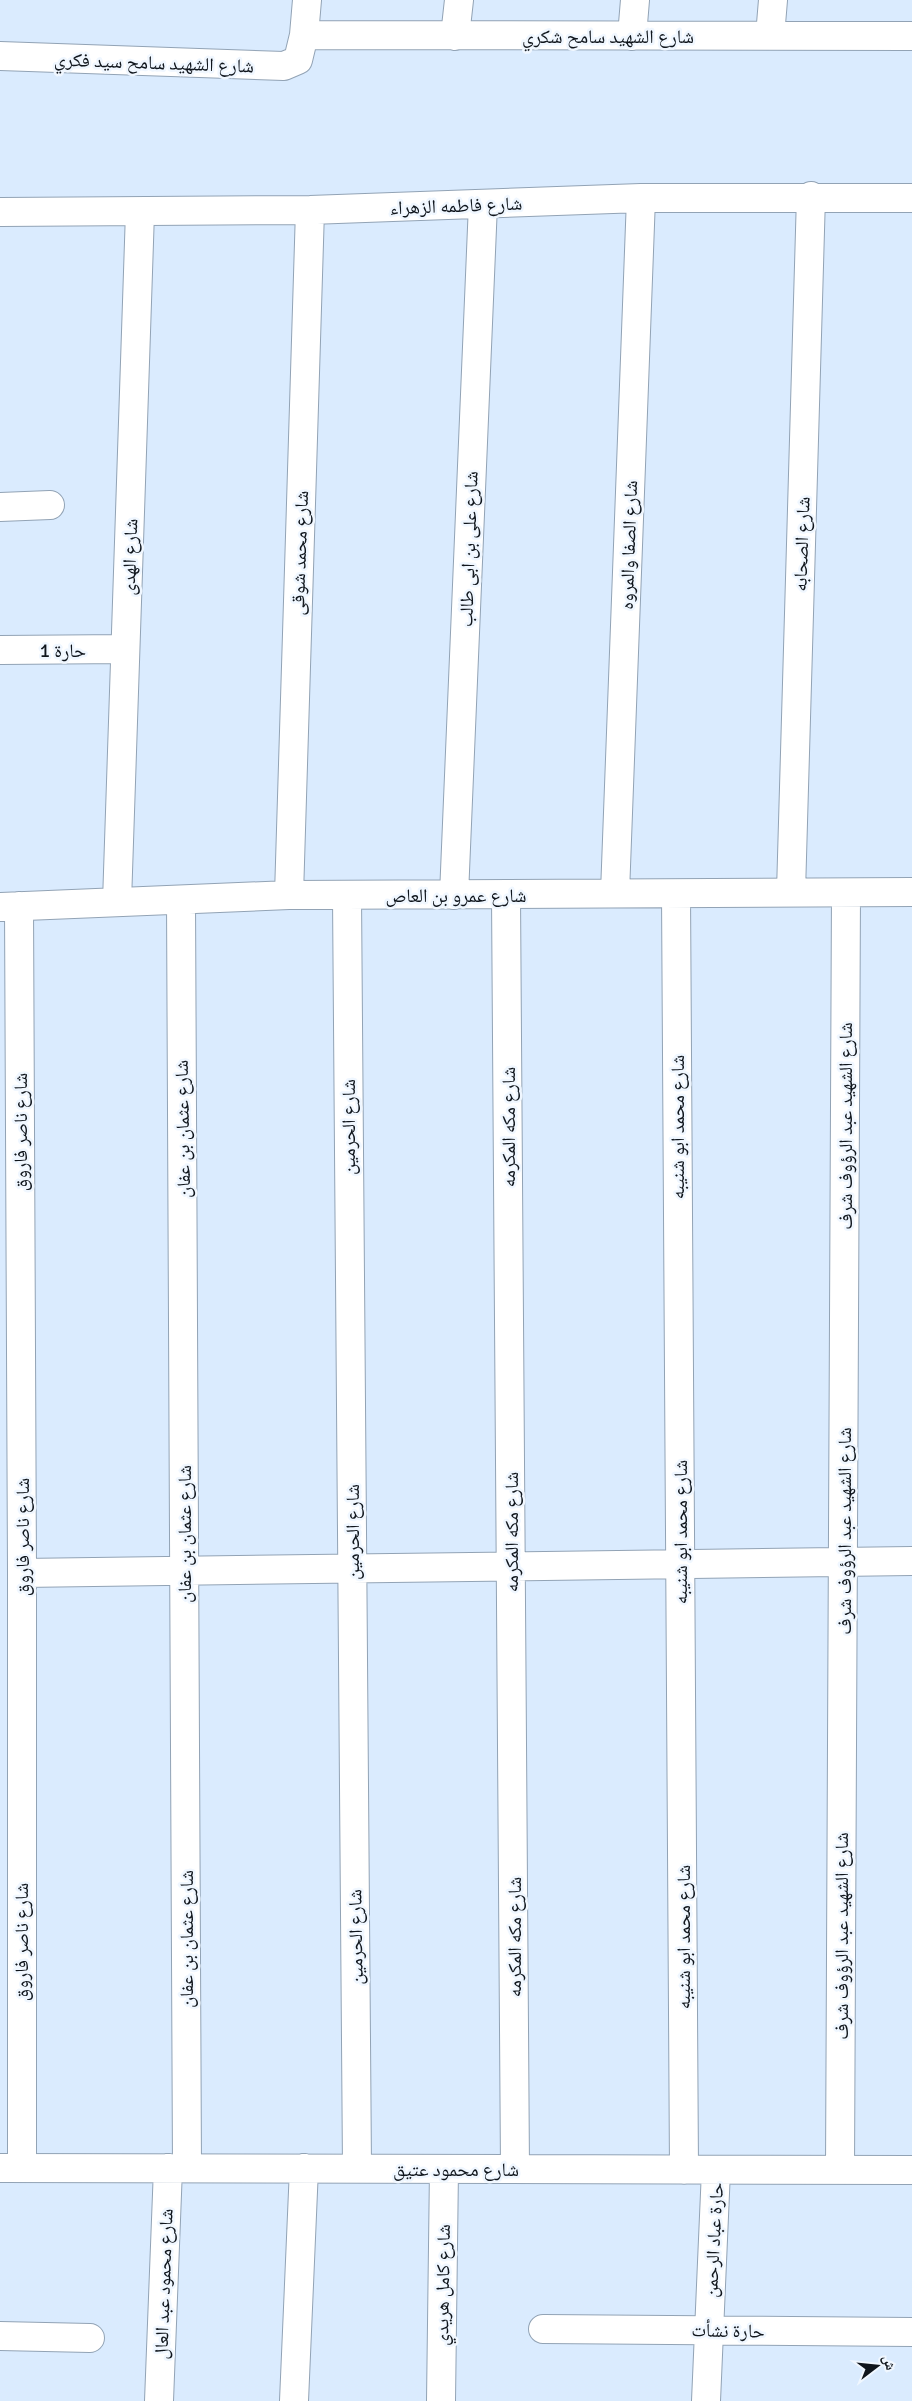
<svg xmlns="http://www.w3.org/2000/svg" width="912" height="2401" viewBox="0 0 912 2401" font-family="Signika,'Noto Naskh Arabic',sans-serif">
<style>
.lines{fill:none;stroke-linecap:round;stroke-linejoin:round}
.minor-casing{stroke:#92a3b5;stroke-width:30}
.minor{stroke:#fff;stroke-width:28}
.labels{text-anchor:middle;stroke-width:5;stroke-linejoin:round;paint-order:stroke}
.street-label{font-size:19px;fill:#0f151c;stroke:#f0f7ff}
</style>
<rect width="100%" height="100%" fill="#daebfe"/>
<g class="lines">
<g class="minor-casing">
<path id="minor" d="M304,35L912,36
M455,36L459,0
M632,36L635,0
M770,36L773,0
M0,56L284,66L298,60L304,35L307,0
M0,212L310,210L641,198H912
M0,507L50,505
M0,650L125,649
M791,892L811,196
M615,893L641,198
M676,894L684,2170
M289,895L310,210
M454,895L483,204
M347,896L357,2168
M506,896L515,2169
M181,900L187,2168
M117,902L140,212
M19,906L22,1573V2168
M1,907L289,895L912,892
M22,1573L912,1561
M0,2168L912,2170
M840,2170L846,893
M543,2329L912,2332
M0,2336L90,2338
M159,2401L168,2168
M294,2401L304,2168
M441,2401L444,2169
M706,2401L716,2170"/>
</g>
<use href="#minor" class="minor"/>
</g>
<g class="labels">
<g class="street-label">
<text x="608" y="43">شارع الشهيد سامح شكري</text>
<text transform="translate(154 62) rotate(2)" y="7">شارع الشهيد سامح سيد فكري</text>
<text transform="translate(456 205) rotate(-2)" y="7">شارع فاطمه الزهراء</text>
<text transform="translate(801 544) rotate(-88)" y="7">شارع الصحابه</text>
<text transform="translate(628 545) rotate(-88)" y="7">شارع الصفا والمروه</text>
<text transform="translate(468 549) rotate(-88)" y="7">شارع على بن ابى طالب</text>
<text transform="translate(299 553) rotate(-88)" y="7">شارع محمد شوقى</text>
<text transform="translate(129 557) rotate(-88)" y="7">شارع الهدى</text>
<text x="63" y="657">حارة 1</text>
<text x="456" y="902">شارع عمرو بن العاص</text>
<text transform="translate(845 1126) rotate(-90)" y="7">شارع الشهيد عبد الرؤوف شرف</text>
<text transform="translate(348 1127) rotate(-90)" y="7">شارع الحرمين</text>
<text transform="translate(508 1127) rotate(-90)" y="7">شارع مكه المكرمه</text>
<text transform="translate(677 1127) rotate(-90)" y="7">شارع محمد ابو شنيبه</text>
<text transform="translate(182 1129) rotate(-91)" y="7">شارع عثمان بن عفان</text>
<text transform="translate(20 1132) rotate(-90)" y="7">شارع ناصر فاروق</text>
<text transform="translate(844 1531) rotate(-90)" y="7">شارع الشهيد عبد الرؤوف شرف</text>
<text transform="translate(352 1532) rotate(-90)" y="7">شارع الحرمين</text>
<text transform="translate(511 1532) rotate(-90)" y="7">شارع مكه المكرمه</text>
<text transform="translate(680 1532) rotate(-90)" y="7">شارع محمد ابو شنيبه</text>
<text transform="translate(184 1534) rotate(-90)" y="7">شارع عثمان بن عفان</text>
<text transform="translate(22 1537) rotate(-90)" y="7">شارع ناصر فاروق</text>
<text transform="translate(841 1936) rotate(-90)" y="7">شارع الشهيد عبد الرؤوف شرف</text>
<text transform="translate(355 1937) rotate(-91)" y="7">شارع الحرمين</text>
<text transform="translate(514 1937) rotate(-90)" y="7">شارع مكه المكرمه</text>
<text transform="translate(683 1937) rotate(-90)" y="7">شارع محمد ابو شنيبه</text>
<text transform="translate(186 1939) rotate(-90)" y="7">شارع عثمان بن عفان</text>
<text transform="translate(21 1942) rotate(-90)" y="7">شارع ناصر فاروق</text>
<text x="456" y="2176">شارع محمود عتيق</text>
<text transform="translate(713 2240) rotate(-87)" y="7">حارة عباد الرحمن</text>
<text transform="translate(163 2284) rotate(-88)" y="7">شارع محمود عبد العال</text>
<text transform="translate(442 2285) rotate(-89)" y="7">شارع كامل هريدي</text>
<text transform="translate(728 2330) rotate(1)" y="7">حارة نشأت</text>
</g>
</g>
<g transform="translate(877 2366) rotate(74)" stroke="#f0f7ff" stroke-width="4" paint-order="stroke">
<path d="M0-4L9 19L0 12L-9 19Z" fill="#0f151c"/>
<text y="-8" font-size="14" font-weight="bold" text-anchor="middle" fill="#0f151c">ش</text>
</g>
</svg>
